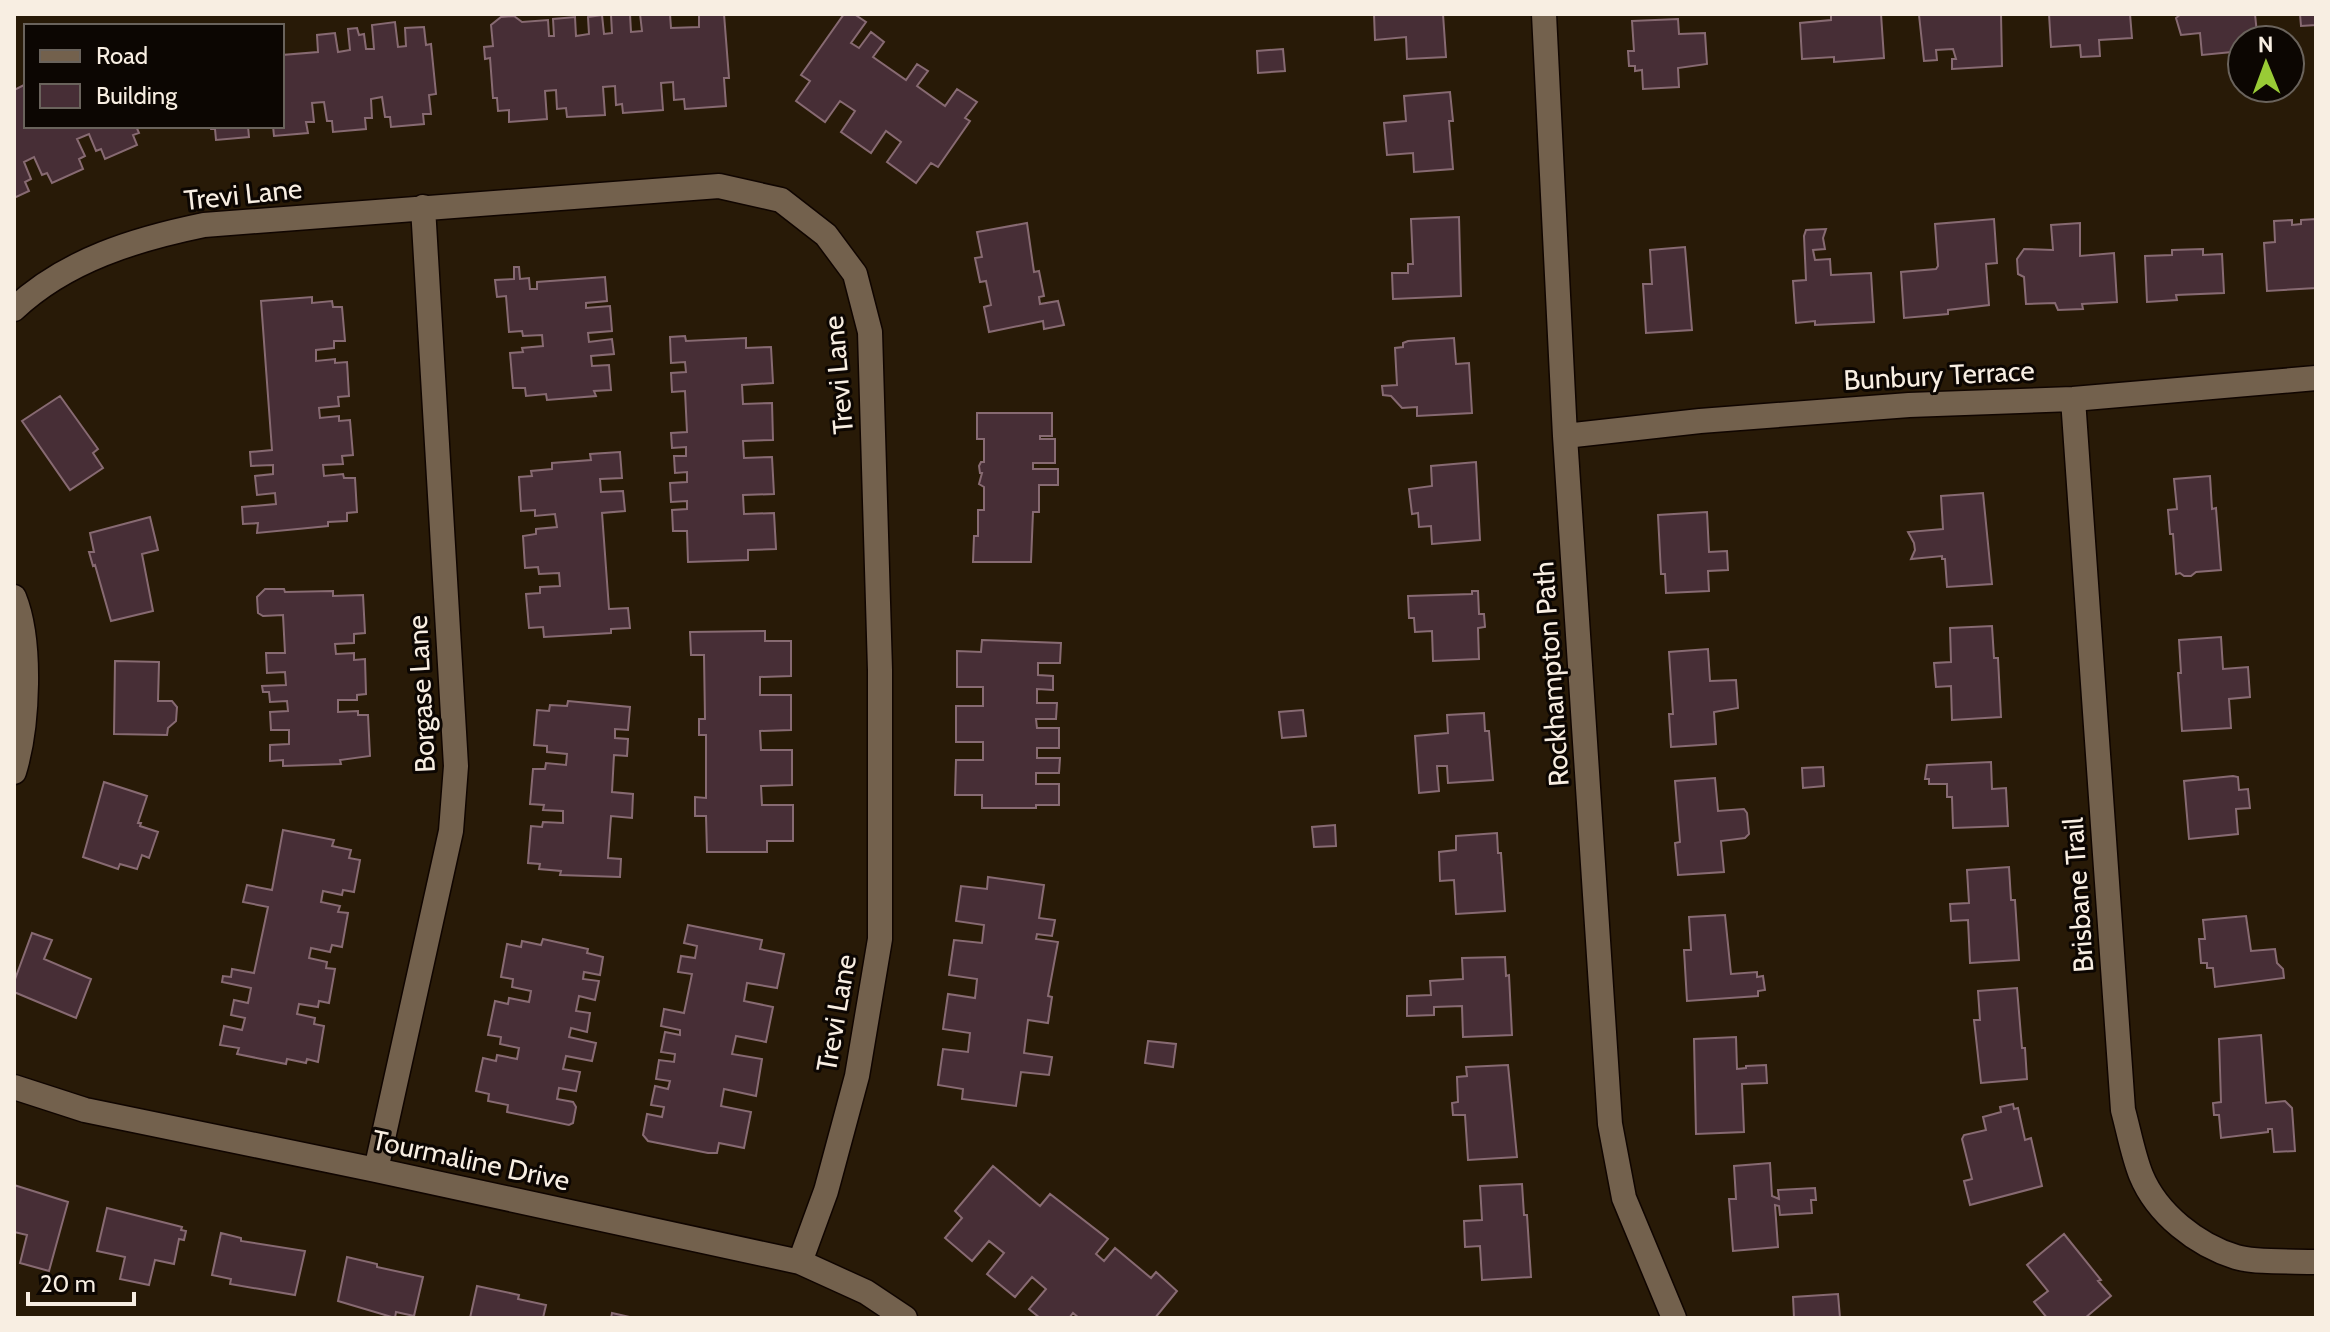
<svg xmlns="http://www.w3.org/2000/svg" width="2330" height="1332" viewBox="0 0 2330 1332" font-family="Cabin,sans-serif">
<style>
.building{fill:#472e36;stroke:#876a72;stroke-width:2}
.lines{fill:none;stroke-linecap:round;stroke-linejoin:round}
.street-casing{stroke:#100500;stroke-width:27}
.street{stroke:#73614d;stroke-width:24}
.labels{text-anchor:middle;stroke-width:6;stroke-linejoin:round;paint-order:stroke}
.street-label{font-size:28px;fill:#f8eee2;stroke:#0c0602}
</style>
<rect width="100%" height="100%" fill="#281a07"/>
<path class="building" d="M630,14L631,32L642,31L640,14H670L671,28L699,27V14H724L729,78H724L726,106L685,109L684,99L674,100L673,82L661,83L663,110L623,113L622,104L616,105L615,86L603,87L605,115L567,117L566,108L557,109L556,90L545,91L547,119L509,122V110L498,111L497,98H493L490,58L485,59L484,47L493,46L491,25L501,17L514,16L522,22L548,20L549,36H554L553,19L575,17L576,36L589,34L588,17L602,15L604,34L612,33L611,15Z
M844,14H854L866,22L851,43L859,48L871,32L884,42L873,57L906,80L917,64L928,71L917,86L945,106L957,89L977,102L965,118L970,121L938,167L931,163L916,183L887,162L901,142L886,131L871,153L841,132L855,111L840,101L825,122L796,101L810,81L801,75Z
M1374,14H1443L1446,57L1407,59L1406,37L1375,40Z
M1831,14H1881L1884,58L1834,62V57L1802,59L1800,23L1831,20Z
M2001,14L2002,66L1952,69V59H1956L1953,49L1936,50L1937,60L1924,61L1919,15Z
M2049,14H2130L2132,38L2099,40L2100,56L2081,57L2080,45L2051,47Z
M2181,14H2255L2257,34L2250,35V40H2242V51L2202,55L2200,33L2181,35L2176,18Z
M2300,14H2316V25L2301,26Z
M1678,19L1679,34L1705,33L1707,64L1678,68L1679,87L1643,89L1642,70L1635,71V66H1629L1628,51H1634L1632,21Z
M395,22L398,47L406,46L405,28L424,27L426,45L431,44L436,94L429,95L431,114H423L424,124L391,127L390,117H385L382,97L371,99L372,118H365L366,129L333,132L332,121H327L324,102L312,103L314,122H306L308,133L274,136L273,126H282V55L318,52L317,35L335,33L338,52L350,50L348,29L357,28L359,35L364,34L366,49H374L372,25Z
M1283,49L1285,71L1258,73L1257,51Z
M24,85L26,91V126H136L139,133L133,135L137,145L105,159L101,149L96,151L89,134L77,139L85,156L79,159L83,169L52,183L47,173L42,175L34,157L24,162L31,179L25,182L29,191L14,198V90Z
M1450,92L1453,121H1449L1453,169L1414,172L1413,153L1387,155L1384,123L1406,121L1404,96Z
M210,126H256H248L249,137L216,140L215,129H211Z
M1459,217L1461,296L1393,299L1392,273H1408V264H1413L1411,219Z
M1994,219L1997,263L1986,264L1989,305L1948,310V314L1904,318L1901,272L1936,269L1938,266L1935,224Z
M2316,219V288L2267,291L2264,243L2275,242L2274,221L2292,220V225L2301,224V220Z
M1027,223L1034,272L1039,271L1044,296L1039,297L1040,304L1058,301L1064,325L1044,329L1043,321L989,332L984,307L991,305L986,281L980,282L975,258L982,257L977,232Z
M2080,223V256L2114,253L2117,302L2082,304L2083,309L2058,310L2055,303L2026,304L2024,277L2018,274L2017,259L2024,249L2053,250L2051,225Z
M1826,229L1823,238L1825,249L1813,250L1815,260L1830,259L1831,275L1871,273L1874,322L1815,325V321L1796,323L1793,281L1806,280L1804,236L1806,230Z
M1685,247L1692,330L1646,333L1643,284H1652L1650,250Z
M2203,249V255L2222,254L2224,293L2176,295L2177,300L2147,302L2145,256L2172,255V250Z
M514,267H519L520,279L529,278L530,289H537V282L605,277L607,301L586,303V308L610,306L612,331L588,333L589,342L612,339L614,354L591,356L592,366L609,365L611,390L594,391L596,396L547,400L546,394L526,396L525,388H513L510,353L523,352L522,348L543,346L542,335L523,336L522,331L509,332L506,296L497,297L495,280L514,279Z
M312,297V303L332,301L333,307H342L345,341H334V348L316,350V361L335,359V363L347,362L349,396L338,397L339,406L319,408L320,418L339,416V421L350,420L353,455L342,456L343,464L323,465L324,476L343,474L344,478H355L357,512L347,513V521L328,522V526L257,533L258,523L243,524L242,507L276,504L275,493L257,495L255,476L273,474V465L251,466L250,452L272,450L261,301Z
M685,336L686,341L746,338V348L771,347L773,383L742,385L743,404L772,403L773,440L743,441L744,458L772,457L774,494L743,495L744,514L774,513L776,549L748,550V560L688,562L687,531H673L672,510L687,509V501L671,502L670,483L687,482V472L675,473L674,456H686V447L672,448L671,433L687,432L685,391L672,392L671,373L686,372L685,362L671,363L670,337Z
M1454,338L1456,364L1469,363L1472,413L1417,416V407L1402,408L1391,396L1383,395L1382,386L1397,385L1395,348L1403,347V343L1408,341Z
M60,396L98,449L93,453L103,468L70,490L22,421Z
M977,413H1052V436H1040V439H1055V463H1033V469H1058V485H1039V512H1033L1031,562H973L974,536H978V510H984V487L979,484L982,473H980L979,466L981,462H984V439H977Z
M620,452L622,478L600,479L601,492L623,491L625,511L602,513L609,609L628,608L630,628L611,629V633L544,637L543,627L529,628L526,594L540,593V587L560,586L559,573L539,574L538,567L525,568L523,536L536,534V529L557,527L555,514L535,516V510L521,511L519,477L532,476L531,471L552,469V463L591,460L590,454Z
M1476,462L1480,540L1432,544L1431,526L1419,527L1418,513L1412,514L1409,489L1432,486L1431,466Z
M2210,476L2212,509L2216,508L2221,570L2196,572L2191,576H2184L2180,573L2176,574L2173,534H2170L2168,510L2177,509L2174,479Z
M1983,493L1992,584L1947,587L1945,559H1942V556L1911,559L1915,550L1914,543L1908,532L1943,529L1941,496Z
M1707,512L1709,552L1727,551L1728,570L1708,571L1709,591L1666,593L1665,574H1661L1658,515Z
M150,517L158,550L142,554L153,611L111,621L95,565L93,566L89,552H94L90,533Z
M265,589H284L285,592L333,591V596L363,595L365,633L354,634V643L335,644L336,654L354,653V660L365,659L366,694L357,695V700H338V712L358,711V715H368L370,756L340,760L341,764L283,766V760L270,761V745L289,744V730H271L270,712L288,711L287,701L270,702L269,692H263L262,686L286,685L285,672L267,673L266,653H285L283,615L263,616L258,613L257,597Z
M1472,591H1478L1479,614H1484L1485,627L1478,628L1479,659L1433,661L1432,631L1415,632L1414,618H1409L1408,596L1472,594Z
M1992,626L1994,658H1998L2001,717L1952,720L1951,686L1936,687L1934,663L1951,662L1950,628Z
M765,631V641H791V676L760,677V695H791V730L760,731L761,750H792V785L761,786L762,805H793V841H767V852H707L706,816H695V797L706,798V735H699V719H705L704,655H691L690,632Z
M2221,637L2223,669L2248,667L2250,697L2229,699L2231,728L2182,731L2178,673H2181L2179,640Z
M982,640L1061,643L1060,663H1038V675L1053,676V690L1037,689V703H1057L1056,719H1036L1037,728H1059V748H1037V758H1060L1059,773H1036V784H1059V805H1036V808H982V795H955L956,760H983V742H956V706H983V687H957V651L981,652Z
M1708,649L1710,681L1736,680L1738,708L1714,712L1716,744L1671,747L1669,714H1673L1669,652Z
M115,661L159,662L158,701H172L177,707L176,721L168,728L167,735L114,734Z
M568,701L630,707L628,730L615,729V738L628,739L627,756L614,755L612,792L633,794L632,818L611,816L608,858L621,859L620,877L560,875L561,871L539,869L540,864L528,863L531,826L542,827L543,822L563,823V811L543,810L544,805L530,804L533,769H545L546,763L566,765L567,754L547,752V746L534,745L537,710L549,711L550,705L567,706Z
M1303,710L1306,736L1282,738L1279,712Z
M1484,713L1485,731H1489L1493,780L1448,783L1447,766H1437L1439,791L1419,793L1415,736L1448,733L1447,715Z
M1991,762L1992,789L2006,788L2008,826L1953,828L1952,797H1947V784H1929V779H1925L1927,765Z
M1823,767L1824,786L1803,788L1802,768Z
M2233,776L2238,777L2239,790L2248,789L2250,808L2236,809L2238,834L2189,839L2184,781Z
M1715,778L1718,811L1744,809L1747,813L1749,834L1745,838L1721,841L1724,872L1678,875L1675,843L1680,842L1675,781Z
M104,782L147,796L138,823H141L140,826L158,832L149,858L142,855L137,869L120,864L118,869L83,857Z
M1335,825L1336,846L1314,847L1312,827Z
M283,830L334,840L332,846L351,850L349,858L360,860L354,892L343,890L342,895L323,891L321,902L340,906L338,912L348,913L342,947L332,945L330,952L311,948L309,958L327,962L326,968L335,969L329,1003L319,1001L318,1007L299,1004L297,1014L315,1018L314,1024L324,1026L318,1062L307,1059L306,1063L287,1059L286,1064L237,1054L239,1048L220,1045L224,1026L242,1030L245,1018L231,1015L234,1000L248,1003L251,988L222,982L223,976L231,977L232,969L254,973L268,907L243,902L247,885L272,890Z
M1497,833L1498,853H1501L1505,911L1456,914L1454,880L1440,881L1439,852L1456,850V836Z
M2009,867L2011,900H2015L2019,960L1970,963L1968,920L1951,921L1950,904L1969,903L1967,870Z
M988,877L1044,885L1039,918L1055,920L1052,936L1037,934L1036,939L1058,942L1048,996L1052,997L1048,1023L1028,1020L1024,1053L1052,1057L1049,1075L1021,1072L1016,1106L962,1099L963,1089L938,1085L943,1049L968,1052L970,1033L943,1029L948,994L975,998L977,979L949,975L954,940L982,943L984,925L956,921L961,886L987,889Z
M1725,915L1731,974L1757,972V977L1763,976L1765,990L1758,991V996L1687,1001L1684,950H1691L1689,917Z
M2246,916L2251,951L2275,949L2277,963L2283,969L2284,978L2215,987L2213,968H2207V963H2201L2199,939H2205L2203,920Z
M688,925L762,940L760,949L784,954L777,988L747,983L744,1001L773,1007L766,1042L736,1036L732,1054L762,1059L756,1096L724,1089L721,1106L751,1112L744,1148L719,1143L717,1153H708L648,1141L643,1135L647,1114L662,1117L664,1107L651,1105L655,1086L668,1089L670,1081L656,1079L659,1060L674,1062L675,1054L661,1052L665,1032L680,1035V1030L661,1026L664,1009L684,1013L692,974L678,972L681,956L695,958L697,946L684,943Z
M32,933L52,940L44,959L91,979L76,1018L14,992V982Z
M543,939L588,949L587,953L603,957L600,975L584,972L583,979L599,981L595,1000L579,996L576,1011L590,1013L587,1032L571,1028L569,1037L596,1043L592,1061L566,1056L563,1069L580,1072L576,1091L559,1088L557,1099L573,1102L576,1107L573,1123L569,1125L507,1112L508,1105L488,1101L489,1094L476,1091L483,1058L496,1061L497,1055L517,1059L519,1048L500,1044L501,1037L488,1035L495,1001L508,1004L509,998L529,1002L531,991L512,987L513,979L501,977L507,944L521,947L522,941L541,945Z
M1505,957L1506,976L1509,975L1512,1035L1463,1037L1462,1006L1434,1007V1015L1407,1016V996L1431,995L1430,981L1463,979L1462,958Z
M2017,988L2022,1048H2025L2027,1079L1981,1083L1974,1020H1980L1978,991Z
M2261,1035L2266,1103L2285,1101L2292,1108L2295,1151L2274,1152L2272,1129H2268V1132L2221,1138L2219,1115H2214L2213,1103L2221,1102L2219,1039Z
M1736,1037L1737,1069L1746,1068V1066L1766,1065L1767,1083L1742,1084L1744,1132L1696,1134L1694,1039Z
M1148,1041L1176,1044L1173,1067L1145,1063Z
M1508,1065L1517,1157L1468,1160L1465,1115H1453L1452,1103L1458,1102L1457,1077L1467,1076L1466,1067Z
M2013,1104L2014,1109L2018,1108L2025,1140L2031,1138L2042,1186L1970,1205L1964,1181L1972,1179L1962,1139L1964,1135L1986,1130L1983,1117L2001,1112L2000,1107Z
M1770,1163L1772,1196L1779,1199L1778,1190L1815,1188L1816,1200H1811L1812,1213L1780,1215L1779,1206L1775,1205L1778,1247L1733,1251L1729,1199H1736L1734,1166Z
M993,1166L1040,1206L1050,1194L1108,1239L1096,1254L1104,1261L1115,1248L1151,1278L1156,1272L1177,1291L1155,1318H1079L1073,1313L1069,1318H1040L1029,1309L1046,1289L1032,1277L1015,1297L987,1274L1004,1253L989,1241L972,1261L945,1238L962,1218L955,1211Z
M1522,1184L1524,1215H1527L1531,1277L1482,1280L1480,1246L1465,1247L1464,1221L1482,1220L1480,1186Z
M14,1185L68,1202L49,1271L20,1263L27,1235L14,1232Z
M107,1208L182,1227L181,1230L186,1231L184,1240L179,1239L174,1264L155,1260L149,1285L120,1279L125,1257L97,1251Z
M221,1233L241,1238V1241L305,1251L295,1295L230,1284L231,1279L212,1275Z
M2064,1234L2101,1280L2098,1281L2111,1296L2085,1318H2047L2034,1302L2048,1291L2027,1265Z
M347,1257L377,1264V1267L423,1277L414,1316L396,1312L395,1318L338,1301Z
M477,1286L519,1295L518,1299L546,1305L543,1318H470Z
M1838,1294L1840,1318H1794L1793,1297Z
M612,1313L634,1318H611Z"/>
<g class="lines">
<g class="street-casing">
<path id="street" d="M1544,14L1565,436L1610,1124L1624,1198L1674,1318
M14,309C66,260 136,239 204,225L719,186L781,200L826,235L855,274L870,332L880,670V939L857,1076L826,1191L800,1262
M2073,399L2123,1110C2129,1132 2133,1155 2141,1175C2157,1214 2197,1245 2236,1257C2255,1263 2295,1261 2316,1262
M1565,436L1700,421L1909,405L2073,399L2316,378
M14,597C32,641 28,727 14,772
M14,1087L85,1110L376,1170L800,1262L866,1292L905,1318
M376,1170L451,831L456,766L423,207"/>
</g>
<use href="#street" class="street"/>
</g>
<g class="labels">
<g class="street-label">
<text transform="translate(243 194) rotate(-6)" y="10">Trevi Lane</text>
<text transform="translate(838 375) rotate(-95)" y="10">Trevi Lane</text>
<text transform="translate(1939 375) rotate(-3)" y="10">Bunbury Terrace</text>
<text transform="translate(1551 674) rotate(-94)" y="10">Rockhampton Path</text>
<text transform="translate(421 694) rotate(-93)" y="10">Borgase Lane</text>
<text transform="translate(2078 895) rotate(-94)" y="10">Brisbane Trail</text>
<text transform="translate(836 1013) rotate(-80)" y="10">Trevi Lane</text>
<text transform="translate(471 1160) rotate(12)" y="10">Tourmaline Drive</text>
</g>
</g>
<rect width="2330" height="1332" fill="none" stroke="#f8eee2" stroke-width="32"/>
<rect x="24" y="24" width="260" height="104" fill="#0c0602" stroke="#6a635c" stroke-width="2"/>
<rect x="40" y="50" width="40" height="12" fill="#73614d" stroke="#6a635c" stroke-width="2"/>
<text x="96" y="64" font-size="24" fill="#f8eee2">Road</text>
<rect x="40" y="84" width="40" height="24" fill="#472e36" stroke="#6a635c" stroke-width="2"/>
<text x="96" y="104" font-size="24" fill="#f8eee2">Building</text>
<g transform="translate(2266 64) rotate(359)"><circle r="38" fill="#0c0602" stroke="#6a635c" stroke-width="2"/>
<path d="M0-6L14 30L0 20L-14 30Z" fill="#99cb36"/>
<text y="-12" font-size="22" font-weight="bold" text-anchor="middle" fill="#f8eee2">N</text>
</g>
<path d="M28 1292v12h106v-12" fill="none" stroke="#f8eee2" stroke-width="4"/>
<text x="40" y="1292" font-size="24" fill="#f8eee2" stroke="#0c0602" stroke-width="6" paint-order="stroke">20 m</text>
</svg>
